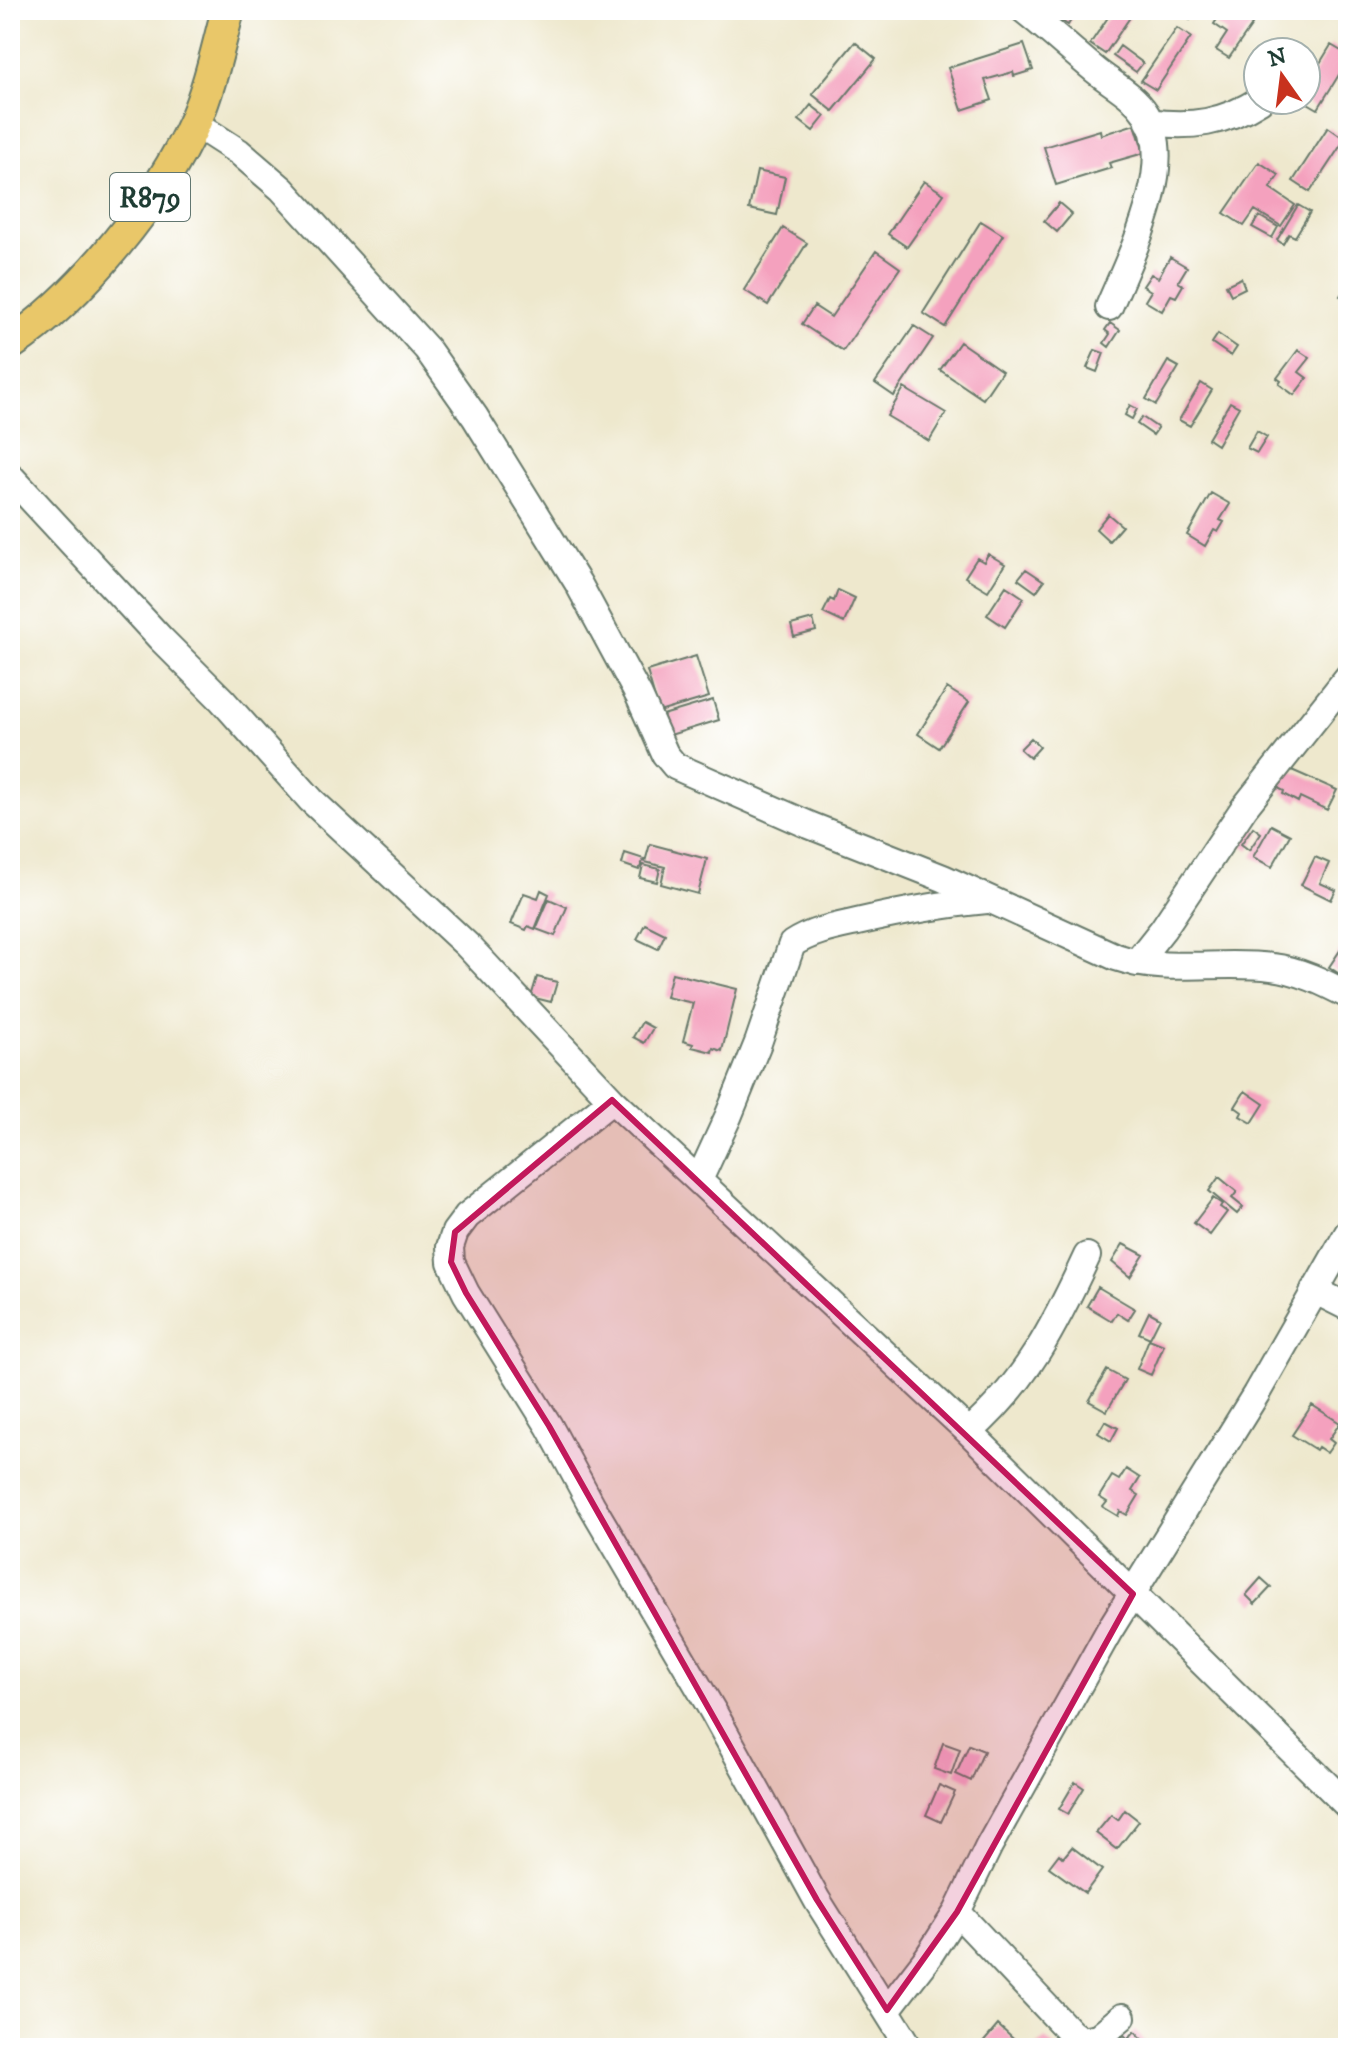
<svg xmlns="http://www.w3.org/2000/svg" width="1358" height="2058" viewBox="0 0 1358 2058" font-family="'IM FELL DW Pica',serif">
<style>
.building{fill:#f4a1be}
.lines{fill:none;stroke-linecap:round;stroke-linejoin:round}
.minor-casing{stroke:#67796a;stroke-width:30}
.major-casing{stroke:#67796a;stroke-width:36}
.minor{stroke:#fff;stroke-width:26}
.major{stroke:#e9c769;stroke-width:32}
.marked{fill:#c2185b;fill-opacity:0.2;stroke:#c2185b;stroke-width:6;stroke-linejoin:round}
.labels{text-anchor:middle;stroke-width:6;stroke-linejoin:round;paint-order:stroke}
.shield{fill:#fff;stroke:#627771;stroke-width:2}
.shield-label{font-size:28px;font-weight:bold;fill:#1f3d34}
</style>
<rect width="100%" height="100%" fill="#fff"/>
<filter id="ink" filterUnits="userSpaceOnUse"><feTurbulence type="fractalNoise" baseFrequency=".0125" numOctaves="2"/><feDisplacementMap in="SourceGraphic" scale="16" xChannelSelector="R" yChannelSelector="G"/><feConvolveMatrix kernelMatrix="1 2 1 2 8 2 1 2 1" color-interpolation-filters="sRGB"/></filter>
<filter id="wash" filterUnits="userSpaceOnUse"><feTurbulence type="fractalNoise" baseFrequency=".006" numOctaves="4" result="noise"/><feDisplacementMap in="SourceGraphic" scale="32" xChannelSelector="R" yChannelSelector="G"/><feGaussianBlur stdDeviation="1.8" result="paint"/><feColorMatrix in="noise" values="0 0 0 0 0 0 0 0 0 0 0 0 0 0 0 0 0 1.4 0 .05"/><feComposite in="paint" operator="in"/></filter>
<g filter="url(#wash)">
<rect width="100%" height="100%" fill="#eee8cd"/>
<g id="blocks">
<path class="building" d="M1051,10H1077L1068,25L1049,13Z
M1113,10H1135L1105,54L1090,44Z
M1175,10H1197L1190,20Z
M1223,10H1230L1252,25L1229,58L1216,50L1227,33L1214,24Z
M1177,28L1191,37L1156,90L1141,81Z
M855,42L876,59L833,111L812,94Z
M1024,44L1033,70L1014,76L1013,72L985,80L992,100L962,110L948,68Z
M1331,45L1348,55V60L1318,109L1306,102V86Z
M1120,46L1143,63L1136,72L1113,56Z
M811,105L825,116L813,131L799,120Z
M1135,124L1144,153L1109,163L1111,168L1056,185L1044,147L1100,130L1101,135Z
M1328,127L1345,139L1310,192L1293,181Z
M1259,162L1279,175L1270,188L1295,205L1281,226L1255,210L1244,226L1224,213Z
M757,171L785,177L777,215L749,209Z
M924,181L944,194L907,247L888,234Z
M1059,203L1072,214L1057,232L1044,221Z
M1298,205L1310,212L1295,237L1289,234L1283,244L1277,240Z
M1259,216L1278,227L1272,238L1252,227Z
M981,221L1003,235L945,327L923,313Z
M783,228L807,243L768,305L744,290Z
M876,251L900,268L843,351L802,324L814,306L831,317Z
M1170,257L1187,267L1178,282L1183,285L1176,297L1171,295L1162,311L1145,301L1151,291L1143,286L1151,274L1158,278Z
M1241,278L1245,288L1231,295L1226,285Z
M1348,284V301L1340,296Z
M1110,323L1120,330L1109,347L1104,343L1110,334L1105,330Z
M914,326L933,338L894,396L875,383Z
M1218,334L1237,347L1231,356L1212,343Z
M960,342L1002,371L983,399L940,370Z
M1095,350L1104,353L1097,372L1087,368Z
M1298,350L1310,358L1299,372L1307,378L1294,395L1279,384L1281,381L1277,378Z
M1168,361L1179,367L1156,405L1146,399Z
M1201,383L1212,390L1190,426L1179,420Z
M904,388L946,413L929,441L887,416Z
M1230,402L1239,407L1217,445L1208,439Z
M1130,405L1137,409L1132,419L1125,415Z
M1142,417L1158,428L1153,435L1137,424Z
M1257,431L1267,437L1257,453L1247,448Z
M1211,493L1230,504L1220,520L1224,522L1218,532L1214,530L1205,546L1187,535Z
M1108,514L1122,526L1109,541L1096,529Z
M988,554L1005,564L988,591L965,577L977,558L984,562Z
M1026,569L1044,581L1036,592L1018,579Z
M1006,586L1024,598L1005,627L987,615Z
M838,590L855,598L844,623L823,613L830,599L834,601Z
M813,619L816,631L794,637L791,625Z
M696,656L709,697L659,712L647,671Z
M947,688L969,702L939,748L918,734Z
M713,700L719,720L670,735L663,715Z
M1031,738L1040,747L1030,758L1020,749Z
M1287,768L1337,790L1327,810L1300,797L1298,802L1283,794L1284,791L1278,788Z
M1271,825L1290,835L1272,867L1253,857Z
M1253,827L1261,833L1249,850L1241,844Z
M650,844L707,859L698,894L661,884L665,867L645,862Z
M625,853L644,859L639,870L622,864Z
M1315,857L1329,863L1320,883L1336,890L1331,900L1301,885Z
M643,865L660,869L657,882L640,878Z
M541,890L549,894L535,929L528,926L526,930L511,924L524,893L538,898Z
M549,899L567,907L555,936L536,929Z
M645,924L665,934L658,949L637,939Z
M1341,949L1348,954V964L1341,975L1329,967Z
M672,973L737,989L722,1051L713,1048L712,1052L692,1047L693,1044L683,1041L693,1003L666,997Z
M537,977L557,982L551,1002L531,997Z
M642,1022L653,1028L644,1043L633,1037Z
M1245,1091L1264,1104L1252,1123L1240,1116L1242,1112L1235,1107Z
M1219,1177L1237,1192L1232,1198L1243,1207L1237,1214L1209,1191Z
M1213,1198L1222,1204L1220,1207L1227,1212L1210,1235L1194,1223Z
M1123,1244L1144,1255L1130,1277L1112,1262Z
M1098,1287L1135,1309L1128,1320L1117,1313L1112,1321L1087,1306Z
M1149,1312L1160,1318L1150,1338L1139,1333Z
M1149,1339L1164,1345L1151,1375L1137,1369Z
M1107,1370L1125,1380L1107,1411L1089,1401Z
M1312,1405L1340,1423L1329,1439L1334,1443L1327,1453L1318,1447L1316,1450L1292,1435Z
M1105,1421L1118,1428L1111,1441L1098,1433Z
M1126,1469L1140,1478L1132,1491L1139,1495L1127,1515L1120,1511L1118,1516L1103,1507L1107,1502L1099,1497L1112,1476L1119,1480Z
M1261,1578L1271,1587L1255,1604L1246,1595Z
M943,1743L960,1749L951,1775L934,1769Z
M969,1745L984,1751L971,1781L956,1774Z
M1075,1782L1084,1788L1068,1814L1059,1809Z
M939,1785L955,1792L941,1822L926,1815Z
M1125,1810L1139,1821L1117,1849L1096,1833L1111,1815L1118,1820Z
M1072,1847L1102,1870L1085,1893L1049,1867L1059,1854L1063,1858Z
M998,2025L1023,2048H984L981,2045Z
M1135,2031L1147,2044L1143,2048H1111L1124,2035L1128,2039Z
M1045,2038L1054,2046L1053,2048L1037,2046Z"/>
</g>
</g>
<g filter="url(#ink)">
<use href="#blocks" fill-opacity="0" stroke="#67796a" stroke-width="2"/>
<g class="lines">
<g class="minor-casing">
<path id="minor" d="M1024,10C1048,29 1071,50 1095,70C1112,84 1133,94 1146,114C1178,164 1130,257 1109,307
M1149,122C1191,128 1224,123 1260,100
M194,123L239,152L282,189L427,349L475,417L578,583L639,696L665,754L675,766L809,825L943,878L1116,957C1166,974 1220,960 1272,967C1299,970 1325,983 1348,995
M10,476L161,639L222,700L311,800L467,945L612,1100L969,1432L1348,1806
M1136,963L1163,929L1244,808L1348,677
M612,1100L467,1216L455,1232L450,1247L451,1262L466,1293L549,1426L591,1504L714,1713L817,1900L910,2048
M699,1180L728,1117L758,1043L792,944C812,931 834,927 857,922C900,912 943,904 987,900
M1314,1290L1348,1307
M969,1432C1027,1381 1055,1325 1087,1256
M957,1912L1071,2033L1081,2040L1098,2037L1122,2017
M887,2010L928,1957L957,1912L989,1846L1109,1631L1256,1394L1348,1233"/>
</g>
<g class="major-casing">
<path id="major" d="M10,344C80,298 161,198 195,121C210,86 218,47 228,10"/>
</g>
<use href="#minor" class="minor"/>
<use href="#major" class="major"/>
</g>
</g>
<path class="marked" d="M612,1100L1133,1594L957,1912L887,2010L817,1900L549,1426L466,1293L451,1262L455,1232Z"/>
<g class="labels">
<rect class="shield" x="110" y="173" width="80" height="48" rx="6"/>
<g class="shield-label">
<text x="150" y="207">R879</text>
</g>
</g>
<rect width="1358" height="2058" fill="none" stroke="#fff" stroke-width="40"/>
<g transform="translate(1282 76) rotate(346)"><circle r="38" fill="#ffffff" stroke="#a5b1ae" stroke-width="2"/>
<path d="M0-6L14 30L0 20L-14 30Z" fill="#c8321e"/>
<text y="-12" font-size="22" font-weight="bold" text-anchor="middle" fill="#1f3d34">N</text>
</g>
</svg>
